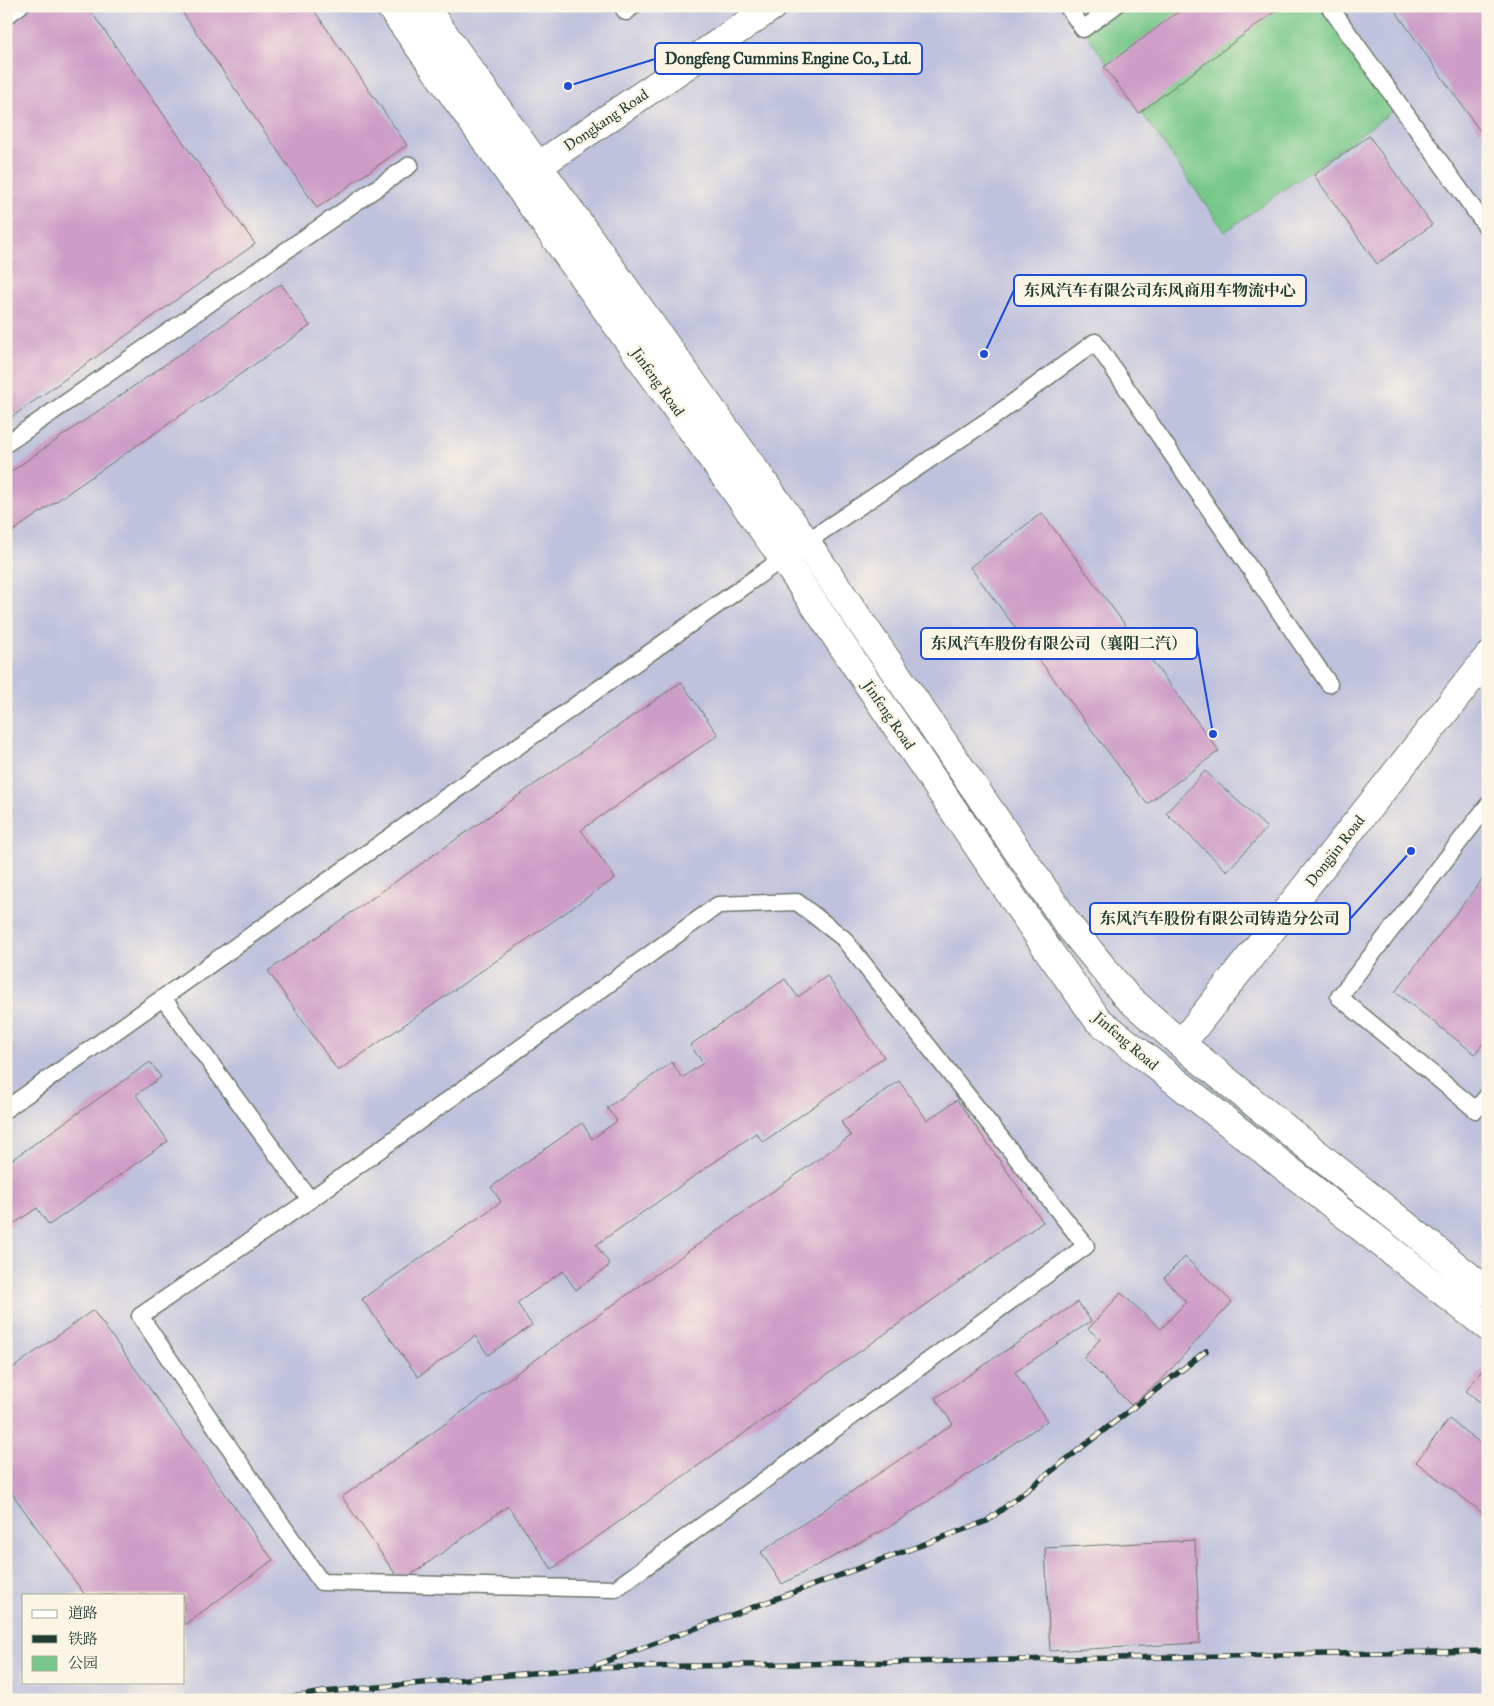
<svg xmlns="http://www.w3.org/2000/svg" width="1494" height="1706" viewBox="0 0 1494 1706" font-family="'IM FELL Great Primer','Noto Serif SC',serif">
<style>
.industrial{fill:#c0c2dd;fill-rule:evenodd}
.green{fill:#76c789;stroke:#4a825e}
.building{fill:#cd9cc7}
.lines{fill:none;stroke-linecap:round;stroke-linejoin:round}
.lane-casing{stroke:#6a786a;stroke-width:19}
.secondary-casing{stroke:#6a786a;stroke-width:30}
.lane{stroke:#fff;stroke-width:16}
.secondary{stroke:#fff;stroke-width:28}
.rail-casing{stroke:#1f3d34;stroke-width:5.5}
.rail{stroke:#fcf5e5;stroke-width:4;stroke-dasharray:11;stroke-linecap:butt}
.labels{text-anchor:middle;stroke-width:4.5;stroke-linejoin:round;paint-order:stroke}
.street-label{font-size:15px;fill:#1f3d34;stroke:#fcf5e5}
.leader{fill:none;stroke:#1d4ed8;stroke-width:2}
.callout-dot{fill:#1d4ed8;stroke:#fcf5e5;stroke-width:2}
.callout{fill:#fcf5e5;stroke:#1d4ed8;stroke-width:2}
.callout-label{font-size:16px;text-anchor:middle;font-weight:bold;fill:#1f3d34}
</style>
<rect width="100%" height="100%" fill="#fcf5e5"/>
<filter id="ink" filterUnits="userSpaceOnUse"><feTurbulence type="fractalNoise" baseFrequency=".02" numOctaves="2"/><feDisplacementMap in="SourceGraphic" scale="10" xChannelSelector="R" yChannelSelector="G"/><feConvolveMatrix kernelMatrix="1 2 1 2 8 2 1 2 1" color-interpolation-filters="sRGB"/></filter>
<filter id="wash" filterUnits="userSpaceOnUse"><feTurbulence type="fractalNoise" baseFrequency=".0096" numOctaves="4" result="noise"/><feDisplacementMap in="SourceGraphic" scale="20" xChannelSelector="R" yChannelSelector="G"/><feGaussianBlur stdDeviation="1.12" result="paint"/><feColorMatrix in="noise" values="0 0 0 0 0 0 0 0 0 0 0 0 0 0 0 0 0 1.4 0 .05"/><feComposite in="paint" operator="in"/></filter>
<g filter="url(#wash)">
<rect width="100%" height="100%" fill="#f6e7ce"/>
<path class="industrial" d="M6,6H1488V1700H6ZM24,1595H184V1682H24Z"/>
<path class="green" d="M1067,6H1329L1400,106L1225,232Z"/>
<g id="blocks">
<path class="building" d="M34,6H87L255,244L6,421V26Z
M178,6H311L407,145L317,208Z
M1186,6H1282L1139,113L1104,67Z
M1392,6H1488V125L1480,131Z
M1369,136L1432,225L1377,264L1314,175Z
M281,284L310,326L6,536V475Z
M1042,513L1219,751L1147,804L970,567Z
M681,682L718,735L581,830L615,878L338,1071L268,971Z
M1205,771L1267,828L1227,871L1166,813Z
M1488,872V1037L1475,1054L1395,992Z
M827,976L884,1057L763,1142L756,1133L596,1245L610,1265L576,1290L563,1271L517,1303L532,1325L488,1355L475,1336L418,1377L362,1299L501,1202L491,1187L582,1123L592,1139L617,1121L607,1108L672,1062L682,1078L703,1063L690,1045L785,979L798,997Z
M150,1062L161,1077L136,1095L168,1141L49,1225L37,1208L6,1229V1164Z
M899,1081L927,1120L957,1100L1043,1222L552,1569L508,1506L401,1582L342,1497L851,1136L841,1122Z
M1185,1257L1232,1302L1162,1379L1131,1405L1084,1358L1100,1339L1088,1329L1121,1293L1161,1329L1186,1302L1164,1278Z
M1078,1302L1091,1321L1015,1372L1047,1421L891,1526L782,1584L761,1552L953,1424L935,1398Z
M93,1310L273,1560L184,1625V1595H85L6,1485V1373Z
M1483,1369L1488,1373V1408L1466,1391Z
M1449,1419L1488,1449V1517L1416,1462Z
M1195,1540L1200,1643L1050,1651L1045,1548Z"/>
</g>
</g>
<g filter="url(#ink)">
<use href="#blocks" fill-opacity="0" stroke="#6a786a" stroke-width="1"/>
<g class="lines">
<g class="lane-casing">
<path id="lane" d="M622,6L626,12L633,6
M1067,6L1083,29L1115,6
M1329,6L1488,229
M6,16L20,6
M6,444L410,165
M1488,805L1339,997L1476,1110L1488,1095
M163,998L310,1200L718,905L797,902L843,938L1086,1246L615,1589L321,1582L140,1316L310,1200
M6,1109L806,542L996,415L1095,342L1329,684"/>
</g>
<g class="secondary-casing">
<path id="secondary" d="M390,6L783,558L1048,950L1098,1020L1488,1327
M424,6L806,542L1069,926L1126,996L1181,1044L1488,1292
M538,166L773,6
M1181,1044L1488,657"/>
</g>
<use href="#lane" class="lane"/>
<use href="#secondary" class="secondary"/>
<g class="rail-casing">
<path id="rail" d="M596,1665L987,1521L1206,1351
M273,1700L324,1692L586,1668L1488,1651"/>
</g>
<use href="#rail" class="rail"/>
</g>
</g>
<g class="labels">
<g class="street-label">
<text transform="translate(606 120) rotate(-34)" y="5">Dongkang Road</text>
<text transform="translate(658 382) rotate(55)" y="5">Jinfeng Road</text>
<text transform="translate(889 715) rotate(56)" y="5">Jinfeng Road</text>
<text transform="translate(1335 851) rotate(-52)" y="5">Dongjin Road</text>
<text transform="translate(1126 1041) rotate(41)" y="5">Jinfeng Road</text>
</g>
</g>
<path class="leader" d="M568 86L655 59M984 354L1014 290M1213 734L1197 644M1411 851L1350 919"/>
<g class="callout-dot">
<circle cx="568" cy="86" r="5"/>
<circle cx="984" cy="354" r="5"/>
<circle cx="1213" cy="734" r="5"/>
<circle cx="1411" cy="851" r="5"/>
</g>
<g class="callout">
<rect x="655" y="43" width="267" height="31" rx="5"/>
<rect x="1014" y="275" width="292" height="31" rx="5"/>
<rect x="921" y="628" width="276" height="31" rx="5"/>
<rect x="1090" y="903" width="260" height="31" rx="5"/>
</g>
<g class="callout-label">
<text x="788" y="64">Dongfeng Cummins Engine Co., Ltd.</text>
<text x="1160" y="296">东风汽车有限公司东风商用车物流中心</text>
<text x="1059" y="649">东风汽车股份有限公司（襄阳二汽）</text>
<text x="1220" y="924">东风汽车股份有限公司铸造分公司</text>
</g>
<rect width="1494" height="1706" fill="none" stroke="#fcf5e5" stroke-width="25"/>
<rect x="22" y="1594" width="162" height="90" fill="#fcf5e5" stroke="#a4ab9e"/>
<rect x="32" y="1610" width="25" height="8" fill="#ffffff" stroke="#a4ab9e"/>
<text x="68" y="1618" font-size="15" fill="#1f3d34">道路</text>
<rect x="32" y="1635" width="25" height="8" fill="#1f3d34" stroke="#a4ab9e"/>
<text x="68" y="1644" font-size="15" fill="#1f3d34">铁路</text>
<rect x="32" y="1656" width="25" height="15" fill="#76c789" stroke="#a4ab9e"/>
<text x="68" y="1668" font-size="15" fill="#1f3d34">公园</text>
</svg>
